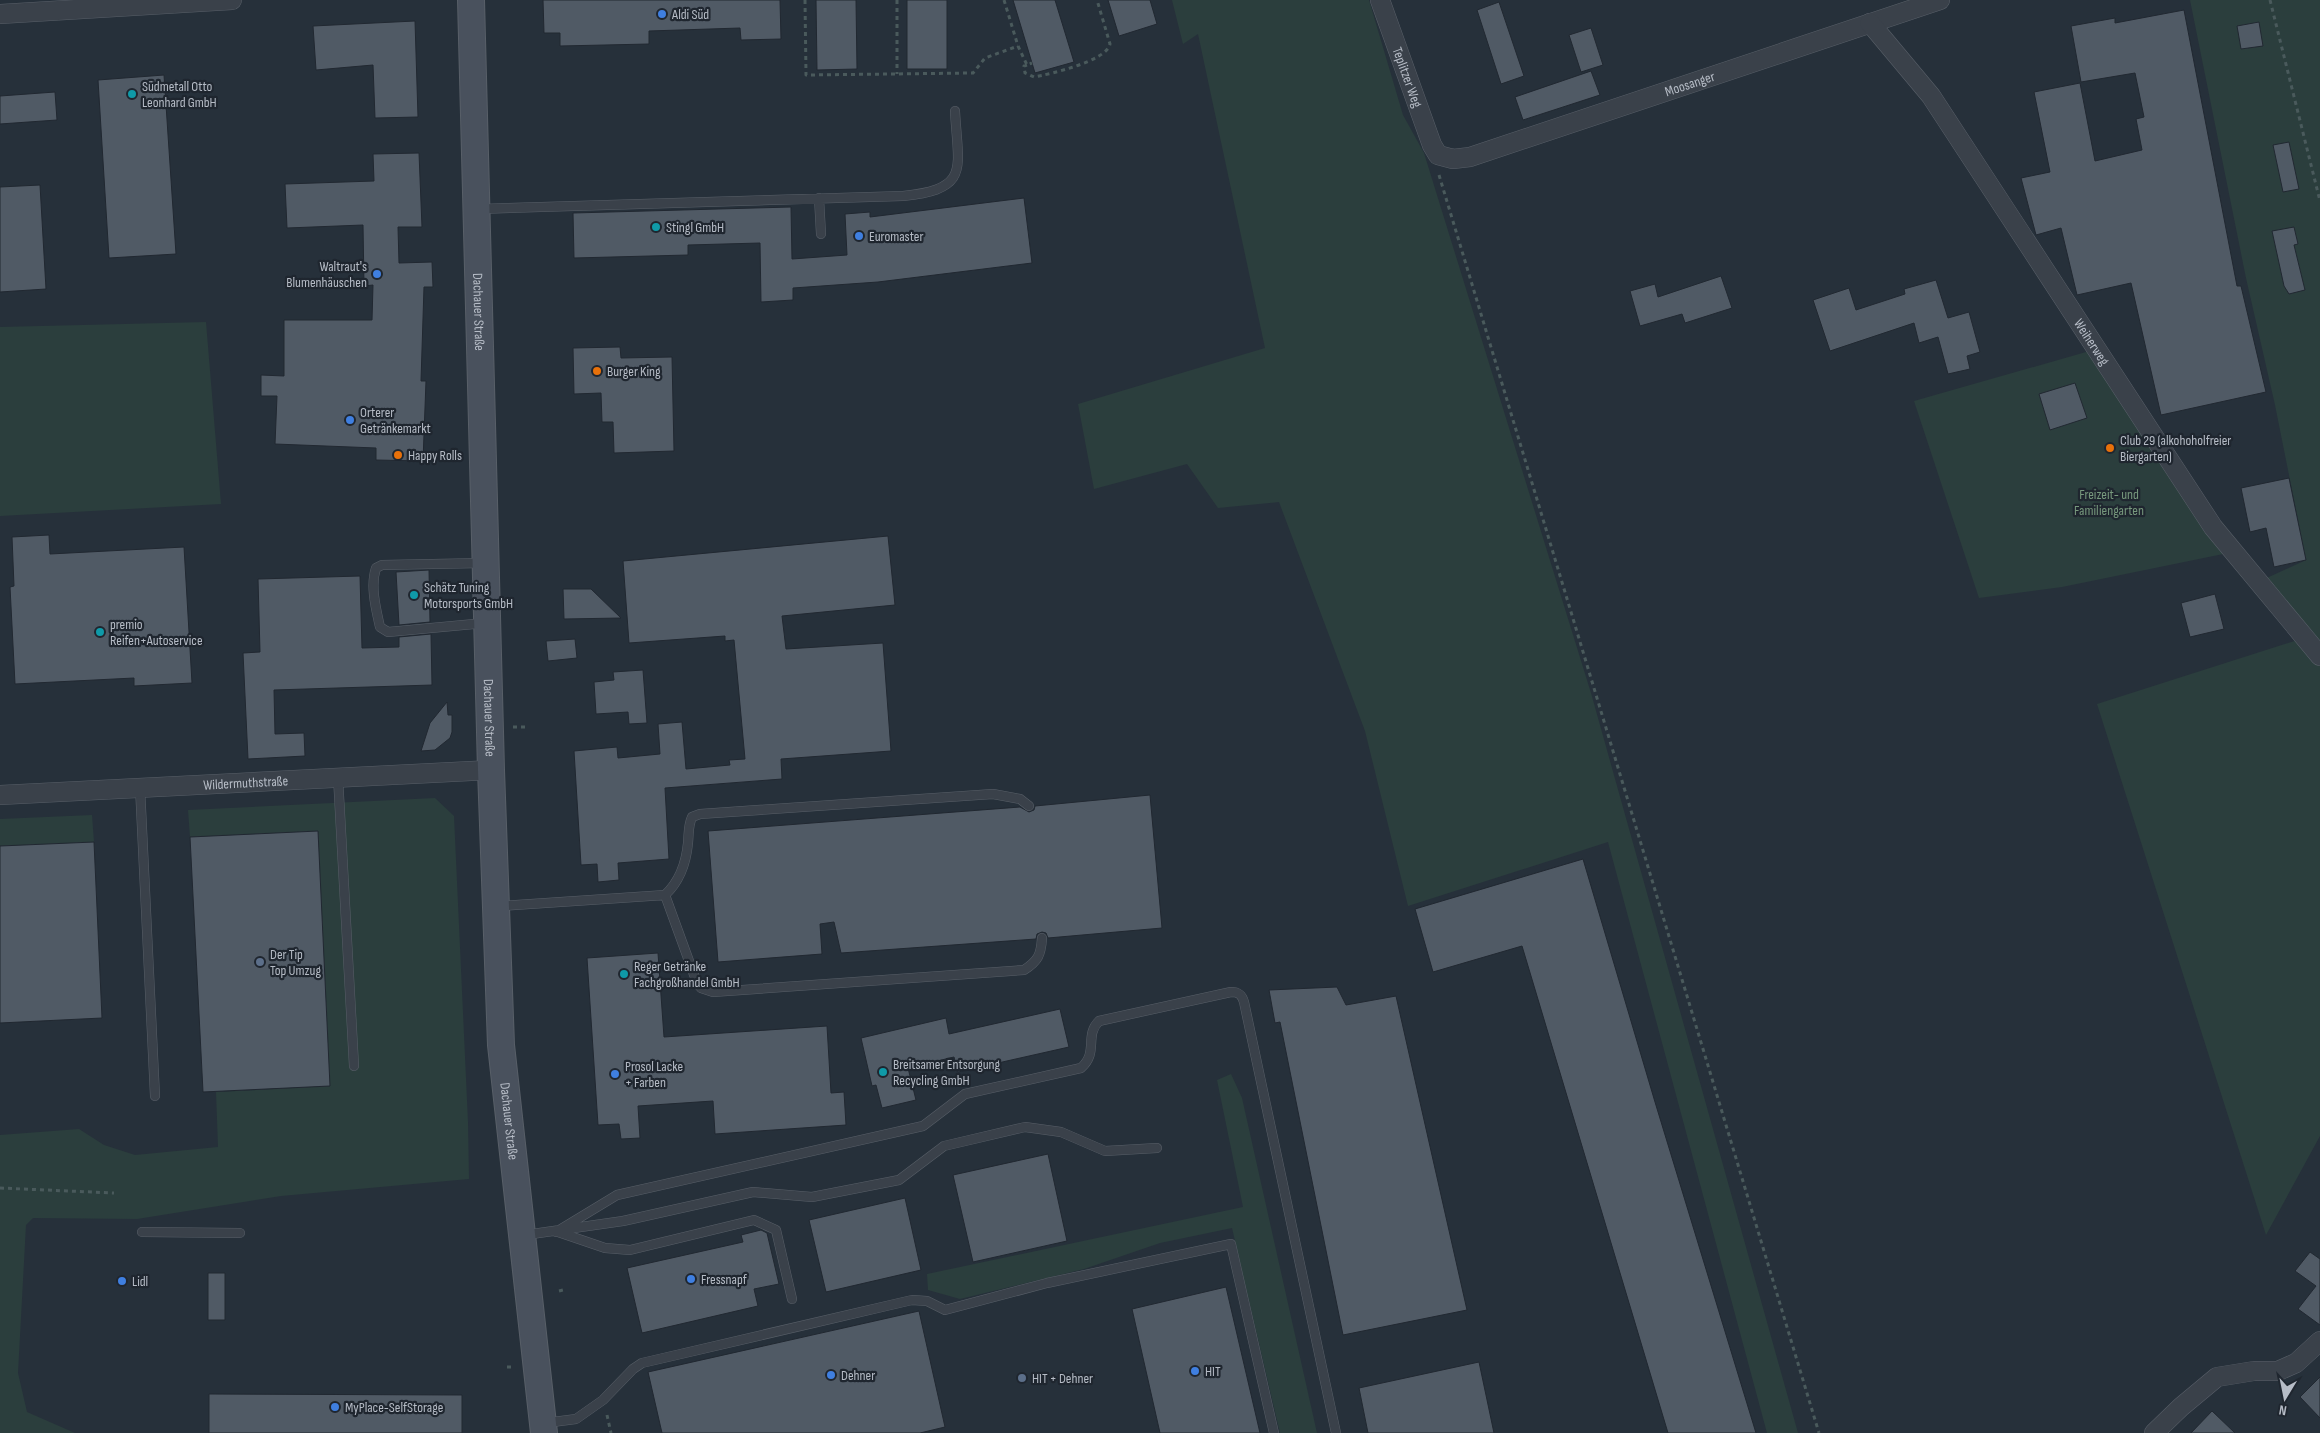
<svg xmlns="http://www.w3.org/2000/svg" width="2320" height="1433" viewBox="0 0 2320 1433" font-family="'Sofia Sans Condensed',sans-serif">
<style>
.green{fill:#2b3e3d}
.building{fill:#505a65;stroke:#212831}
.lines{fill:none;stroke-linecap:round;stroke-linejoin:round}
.lane-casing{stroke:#585f68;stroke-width:10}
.street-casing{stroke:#585f68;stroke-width:20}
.secondary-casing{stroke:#585f68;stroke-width:28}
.path{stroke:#4a5a5c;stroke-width:3;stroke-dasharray:4 4;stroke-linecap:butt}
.lane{stroke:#3a414a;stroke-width:9}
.street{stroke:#3a414a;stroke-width:19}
.secondary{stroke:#49515d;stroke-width:26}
.shop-dot{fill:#3f7fe0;stroke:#1f262f;stroke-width:2}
.culture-dot{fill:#0f9aa8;stroke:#1f262f;stroke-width:2}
.food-dot{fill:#e8710a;stroke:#1f262f;stroke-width:2}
.service-dot{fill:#5c6f8a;stroke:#1f262f;stroke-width:2}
.labels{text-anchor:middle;stroke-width:4.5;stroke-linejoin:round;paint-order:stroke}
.poi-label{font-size:14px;fill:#b6bcc6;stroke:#1f262f;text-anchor:start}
.street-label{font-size:14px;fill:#b6bcc6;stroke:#1f262f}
.park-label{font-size:14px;fill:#77987d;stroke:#1f262f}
</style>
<rect width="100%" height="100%" fill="#26303a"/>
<path class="green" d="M1172,0H1369L1403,115L1424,153L1591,693L1798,1433H1767L1608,842L1408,906L1365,731L1279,502L1218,508L1187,464L1094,489L1078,404L1265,348L1198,34L1183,44Z
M2190,0H2320V1136L2266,1235L2097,704L2307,637L2258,582L2306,560L2275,405L2246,278Z
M206,322L221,504L0,516V327Z
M2093,350L2233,552L2062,587L1979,598L1914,401Z
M435,798L454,816L468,1122L469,1179L281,1196L137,1219L33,1218L26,1225L18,1373L27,1412L75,1433H0V1135L79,1129L104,1145L135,1155L218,1147L216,1092L330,1086L318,831L190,837L188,810Z
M92,815L94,842L0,846V819Z
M1231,1074L1242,1098L1317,1433H1280L1232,1228L1160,1243L1084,1269L960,1299L928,1290L927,1274L1243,1207L1217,1080Z"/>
<path class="building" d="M543,0H780L781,39L741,40L740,28L649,31V44L560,46V33H544Z
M816,0H856L857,69L817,70Z
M907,0H947V69H907Z
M1013,0H1055L1074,62L1035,73Z
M1108,0H1150L1157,24L1119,36Z
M1499,2L1524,76L1501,84L1477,10Z
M2184,10L2237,286H2241L2266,392L2161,415L2131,283L2077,295L2061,228L2036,235L2021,178L2050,172L2034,92L2080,83L2095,161L2142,150L2136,119L2144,117L2135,73L2081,82L2071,26L2115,18V23Z
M415,21L418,117L375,118L373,65L316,70L313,26Z
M2259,22L2263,46L2241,49L2237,26Z
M1591,28L1603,65L1581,72L1569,35Z
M1591,71L1600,95L1523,120L1515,97Z
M164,75L176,254L109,258L98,80Z
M55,92L57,120L0,124V96Z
M2289,142L2299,189L2283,192L2273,145Z
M419,153L422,227H398L399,263L432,262L433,287H424L421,381H426L423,461L376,460V448L275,444L277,396H261V375L284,376V320H372L373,285L364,286L363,225L287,228L285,184L374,181L373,154Z
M40,185L46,289L0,292V187Z
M1024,198L1032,263L878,282L793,288V300L761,302L760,243L688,245V255L574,258L573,213L791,207L792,259L847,255L845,214L870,212V217Z
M2294,227L2298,244L2294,245L2305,290L2289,294L2284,286L2272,231Z
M1721,276L1732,308L1685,323L1682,314L1640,326L1630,291L1655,284L1658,297Z
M1936,280L1948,318L1969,312L1980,352L1967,356L1970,369L1948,374L1938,337L1919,343L1914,323L1830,351L1813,300L1849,288L1856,310L1905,294L1904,289Z
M620,347L621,358L672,357L674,451L614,453L613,422H602L601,393L574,394L573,348Z
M2075,383L2087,418L2050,430L2039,394Z
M2289,478L2306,560L2274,567L2266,528L2250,532L2241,488Z
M49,535L50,554L184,547L192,683L134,686V678L15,684L10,587L14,586L12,537Z
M888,536L895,605L782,616L786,649L883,643L891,751L781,759L782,779L665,788L669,859L618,863L619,880L598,882L597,864L581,865L574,751L617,747L618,758L660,754L658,724L682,722L686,769L730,765L729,760L745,759L734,640L725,641V636L629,643L623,561Z
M429,570L430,622L399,625L396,572Z
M360,576L362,648L399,647V637L431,634L432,685L274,690L275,734L304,733L305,756L248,759L243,653L260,652L258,579Z
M563,589H591L621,618L564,619Z
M2215,594L2224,629L2190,637L2181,603Z
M575,639L577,658L548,661L546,641Z
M643,670L647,723L629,724L628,712L596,714L594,682L614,680L613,672Z
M447,702L448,715H452V732L450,738L435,750L421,751L430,723Z
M1150,795L1162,928L1048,938L1046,933L1042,932L1037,934L1036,939L841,953L834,922L820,924L822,954L718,962L708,831L1020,807L1029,812L1034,810L1035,806Z
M318,831L330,1086L203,1092L190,837Z
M94,842L102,1018L0,1023V846Z
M1583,859L1655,1102L1756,1433H1668L1522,946L1433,972L1415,909Z
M658,953L664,1037L827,1026L831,1093L844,1092L846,1125L715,1134L713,1101L638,1106L640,1138L621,1139L619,1124L598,1125L587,958Z
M1337,987L1346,1005L1396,996L1467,1310L1343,1335L1280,1022L1275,1023L1269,990Z
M1060,1009L1069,1047L958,1072L954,1057L908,1068L916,1100L882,1108L876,1085L872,1086L861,1038L946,1018L949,1034Z
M1048,1154L1067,1241L973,1262L953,1175Z
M905,1198L921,1270L826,1292L809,1220Z
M761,1230L767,1233L779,1284L754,1289L758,1306L642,1333L627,1268L743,1242L741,1235Z
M2310,1252L2320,1259V1325L2298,1309L2316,1286L2295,1271Z
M208,1273H225V1320H208Z
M1226,1287L1260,1433H1160L1132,1309Z
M919,1311L945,1427L920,1433H662L648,1372Z
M1479,1362L1494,1433H1368L1359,1388Z
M2320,1377V1418L2300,1397Z
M209,1394L462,1395V1433H209Z
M2212,1411L2235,1433H2191Z"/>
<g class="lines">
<g class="lane-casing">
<path id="lane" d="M819,198L821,234
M479,209L903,196C971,189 958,169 955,111
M483,563L382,565L376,568C370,586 376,609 380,627L388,632L485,623
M338,777L354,1066
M140,787L155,1096
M665,895C680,881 686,864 688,843C689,833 688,826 692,817L700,814L993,794L1020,799L1029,806
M499,906L665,895L697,983L701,988L713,992L1024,970C1038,961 1041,955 1042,938
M142,1232L240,1233
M556,1232L617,1195L923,1126L965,1094L1081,1068C1099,1052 1084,1036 1099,1021L1231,992C1239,992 1242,995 1244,1002L1336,1433
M558,1232L605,1248L630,1250L754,1220L776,1230L792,1299
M525,1235L623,1221L753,1192L812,1197L899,1180L944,1146L1025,1127L1061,1132L1105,1151L1157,1148
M545,1423L576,1419L603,1400L633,1369L642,1363L912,1300L927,1301L945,1310L1047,1283L1231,1244L1274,1433"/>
</g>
<g class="street-casing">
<g id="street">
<path id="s1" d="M1380,0L1432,145L1438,155L1453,159L1470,157L1940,0"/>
<path d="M0,14L232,0"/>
<path id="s2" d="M1870,23L1931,96L2213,527L2320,656"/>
<path id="s3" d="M0,795L491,770"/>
<path d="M2154,1433L2181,1407L2217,1377L2254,1371H2278L2296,1363L2320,1341"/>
</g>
</g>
<g class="secondary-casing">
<g id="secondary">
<path id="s4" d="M471,0L491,770L501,1045L544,1433"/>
</g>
</g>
<path class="path" d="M805,0L806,75L973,73L985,58L1018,46
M897,0V74
M1004,0L1018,46L1027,65L1032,63
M2270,0L2320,201
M1027,65L1024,66L1025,73L1034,77C1050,74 1107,61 1110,44L1097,0
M1439,175L1819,1433
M513,727H525
M0,1188L114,1193
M559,1291L563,1290
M507,1367H513
M607,1415L611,1433"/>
<use href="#lane" class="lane"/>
<use href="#street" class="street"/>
<use href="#secondary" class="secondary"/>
</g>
<g class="shop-dot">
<circle cx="662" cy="14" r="5"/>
<circle cx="859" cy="236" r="5"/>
<circle cx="377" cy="274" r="5"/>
<circle cx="350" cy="420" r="5"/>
<circle cx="615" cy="1074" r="5"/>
<circle cx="691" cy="1279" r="5"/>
<circle cx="122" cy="1281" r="5"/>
<circle cx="1195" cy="1371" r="5"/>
<circle cx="831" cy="1375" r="5"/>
<circle cx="335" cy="1407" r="5"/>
</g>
<g class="culture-dot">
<circle cx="132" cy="94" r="5"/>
<circle cx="656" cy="227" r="5"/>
<circle cx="414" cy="595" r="5"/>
<circle cx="100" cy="632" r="5"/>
<circle cx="624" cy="974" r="5"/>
<circle cx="883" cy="1072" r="5"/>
</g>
<g class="food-dot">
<circle cx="597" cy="371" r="5"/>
<circle cx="2110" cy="448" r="5"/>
<circle cx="398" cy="455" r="5"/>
</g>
<g class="service-dot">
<circle cx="260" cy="962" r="5"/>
<circle cx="1022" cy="1378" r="5"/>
</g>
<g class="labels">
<g class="poi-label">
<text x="672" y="19">Aldi Süd</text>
<text x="142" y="91">Südmetall Otto<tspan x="142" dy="16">Leonhard GmbH</tspan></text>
<text x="666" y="232">Stingl GmbH</text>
<text x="869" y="241">Euromaster</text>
<text x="367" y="271" text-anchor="end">Waltraut's<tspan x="367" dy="16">Blumenhäuschen</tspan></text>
<text x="607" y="376">Burger King</text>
<text x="360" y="417">Orterer<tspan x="360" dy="16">Getränkemarkt</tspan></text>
<text x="2120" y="445">Club 29 (alkohoholfreier<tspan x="2120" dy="16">Biergarten)</tspan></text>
<text x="408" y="460">Happy Rolls</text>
<text x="424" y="592">Schätz Tuning<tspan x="424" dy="16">Motorsports GmbH</tspan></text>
<text x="110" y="629">premio<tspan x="110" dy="16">Reifen+Autoservice</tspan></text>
<text x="270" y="959">Der Tip<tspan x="270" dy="16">Top Umzug</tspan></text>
<text x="634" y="971">Reger Getränke<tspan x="634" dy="16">Fachgroßhandel GmbH</tspan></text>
<text x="893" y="1069">Breitsamer Entsorgung<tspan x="893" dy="16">Recycling GmbH</tspan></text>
<text x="625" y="1071">Prosol Lacke<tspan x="625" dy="16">+ Farben</tspan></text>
<text x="701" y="1284">Fressnapf</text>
<text x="132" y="1286">Lidl</text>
<text x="1205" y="1376">HIT</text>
<text x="841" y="1380">Dehner</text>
<text x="1032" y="1383">HIT + Dehner</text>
<text x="345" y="1412">MyPlace-SelfStorage</text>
</g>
<g class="street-label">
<text dy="5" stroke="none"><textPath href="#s1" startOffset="82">Teplitzer Weg</textPath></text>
<text dy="5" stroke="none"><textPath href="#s1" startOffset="430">Moosanger</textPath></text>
<text dy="5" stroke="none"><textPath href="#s4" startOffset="312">Dachauer Straße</textPath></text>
<text dy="5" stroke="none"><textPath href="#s2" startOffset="389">Weiherweg</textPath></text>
<text dy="5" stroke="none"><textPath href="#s4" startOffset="718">Dachauer Straße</textPath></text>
<text dy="5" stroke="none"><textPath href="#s3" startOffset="246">Wildermuthstraße</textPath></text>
<text dy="5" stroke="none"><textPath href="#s4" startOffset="1122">Dachauer Straße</textPath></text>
</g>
<g class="park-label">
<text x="2109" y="499">Freizeit- und<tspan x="2109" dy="16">Familiengarten</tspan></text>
</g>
</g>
<g transform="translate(2285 1398) rotate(190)" stroke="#1f262f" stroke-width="4" paint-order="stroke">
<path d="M0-4L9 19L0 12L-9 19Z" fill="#b6bcc6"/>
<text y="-8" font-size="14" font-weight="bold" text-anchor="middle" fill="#b6bcc6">N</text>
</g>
</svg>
